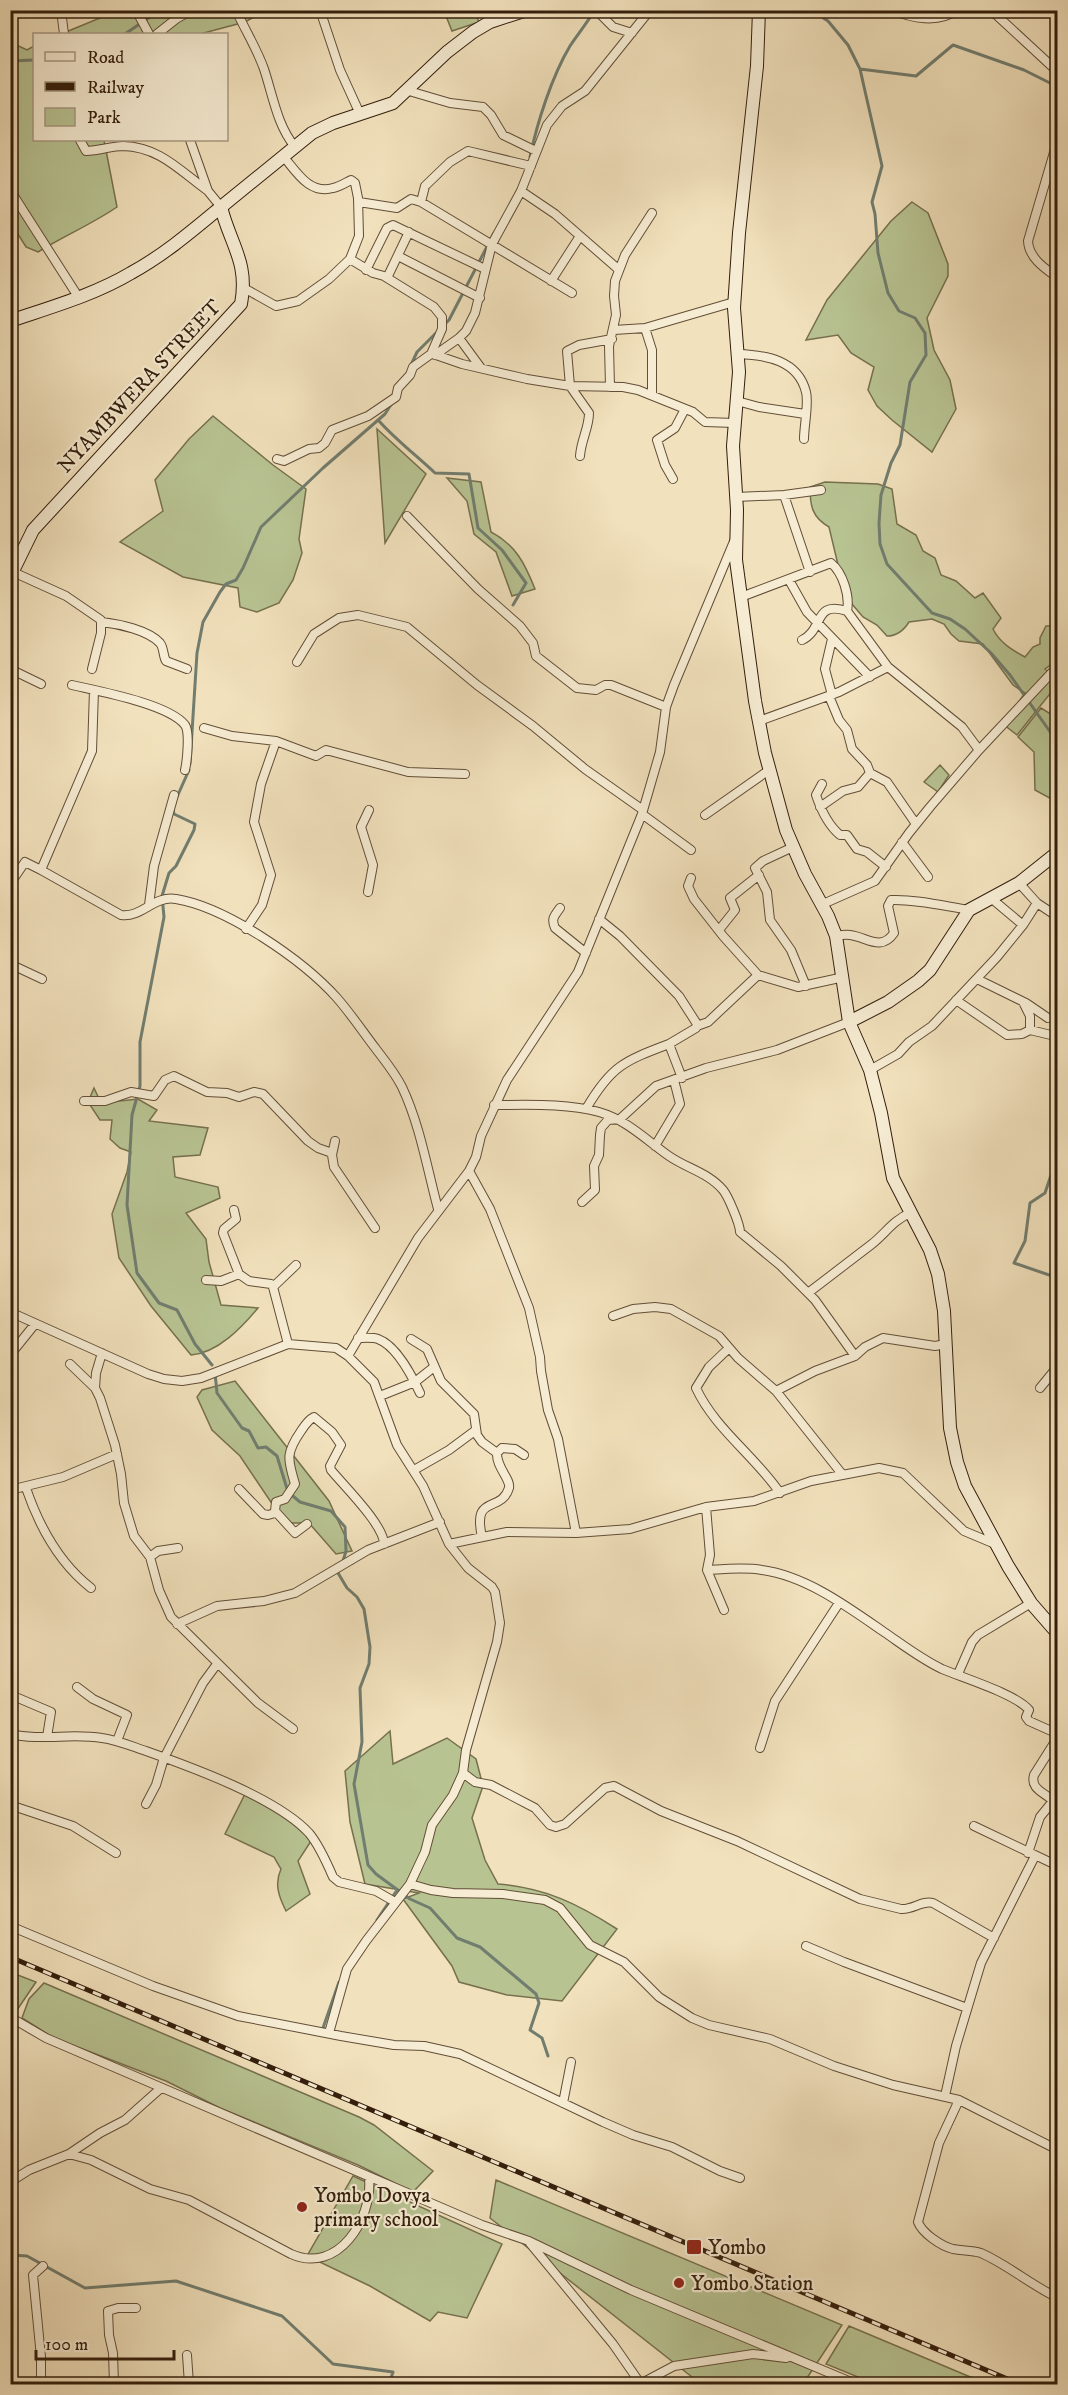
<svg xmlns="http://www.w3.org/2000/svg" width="1068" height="2395" viewBox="0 0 1068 2395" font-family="'IM FELL DW Pica',serif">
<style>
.green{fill:#b8c392;stroke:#76704e;stroke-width:1.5}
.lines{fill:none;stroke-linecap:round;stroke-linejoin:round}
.stream{stroke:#717d6f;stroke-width:3}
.street-casing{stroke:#624e37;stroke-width:10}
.secondary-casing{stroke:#331d0b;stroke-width:14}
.street{stroke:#f6ecd3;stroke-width:8}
.secondary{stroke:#f6ecd3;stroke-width:12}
.rail-casing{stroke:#331d0b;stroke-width:5}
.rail{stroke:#f6ecd3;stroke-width:3;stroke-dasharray:9;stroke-linecap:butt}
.poi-dot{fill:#8f2418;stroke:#f6ecd3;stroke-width:2}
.labels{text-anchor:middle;stroke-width:4.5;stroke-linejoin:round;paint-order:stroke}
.street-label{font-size:21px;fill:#331d0b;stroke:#f6ecd3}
.poi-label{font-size:21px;fill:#331d0b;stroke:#f6ecd3;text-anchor:start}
</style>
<rect width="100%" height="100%" fill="#f1e1bc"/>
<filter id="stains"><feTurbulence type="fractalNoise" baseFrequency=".00333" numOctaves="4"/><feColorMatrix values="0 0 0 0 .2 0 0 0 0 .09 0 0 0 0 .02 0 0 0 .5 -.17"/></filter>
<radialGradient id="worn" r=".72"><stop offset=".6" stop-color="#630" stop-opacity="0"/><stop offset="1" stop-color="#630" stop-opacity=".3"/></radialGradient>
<path class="green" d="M117,11H265L245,22L200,34H61Z
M444,11H474L479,22L452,31Z
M10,42L27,50L34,46V140H104L117,207C92,224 64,236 38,252L26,247L11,223Z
M912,202L928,213L948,264V276L927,318L934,350L950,380L956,409L932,452L892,420L877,406L868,390L874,367L851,353L838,335L806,340L827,300L891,221Z
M213,416L273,465L306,489L299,539L302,553L293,580L279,603L257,612L240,607L238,588L183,577L120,542L163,511L155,480L189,439Z
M377,429L426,474L385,543Z
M447,478L481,482L491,532C516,545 525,564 535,589L512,596L496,552L474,534L467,501Z
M825,482L878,484L892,489L897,524L916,535L923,551L935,558L941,575L956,581L975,598L983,593L1001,618L993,629C1000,643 1012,650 1025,657L1033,647L1040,644V638L1046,626H1057L1054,648L1057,651V660L1045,669L1050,673L1057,667V685L1017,735L1003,724L1025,693L1013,685L983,644L959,641L951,634L944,624L932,619L909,622C904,630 897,636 887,636L877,625L863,617L852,604L839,569L829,527C812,517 810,506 810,487Z
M1041,708L1057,718V802L1035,790L1034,752L1018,737Z
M940,765L949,775L938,792L924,782Z
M94,1088L101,1103L138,1099L157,1110L149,1121L208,1128L200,1155L173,1157L175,1177L218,1187L220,1198L186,1213L206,1239L209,1262L221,1305L258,1308C242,1327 218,1353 191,1355L151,1306L119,1258L112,1214L127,1172L131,1152L120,1148L110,1139L112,1120H100L88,1102Z
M235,1381L329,1501L352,1551L336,1554L309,1523H285L240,1456L212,1430L197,1397L202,1390Z
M390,1731L393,1764L447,1738L476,1759L483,1786L472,1818L485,1860L498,1884C546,1888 578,1904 617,1929L562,2001L507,1995L459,1982L452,1966L403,1899L419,1893L365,1884L350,1822L345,1771Z
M247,1790L287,1813L311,1841L298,1861L310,1894L286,1911C279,1897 274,1884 281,1869L274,1857L225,1834Z
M10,1972L36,1982L15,2013L11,2011Z
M44,1983L359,2117L374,2125L433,2171L413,2192L358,2165L220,2108L166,2081L54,2038L22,2018L29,1999Z
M353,2176L502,2244L467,2318L438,2312L430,2321L370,2286L307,2256Z
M496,2180L842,2325L803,2384H701L490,2218Z
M849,2326L987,2384H875L826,2364Z"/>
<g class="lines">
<path class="stream" d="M811,10L828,21L848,45L860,69L882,166L872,202L875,214L878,253L888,293L899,311L915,318L925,333L926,355L910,382L900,445L891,463L881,495L879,523L880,544L887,564L932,613L950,619L965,629L991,653L1010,675L1058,743
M125,34L160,10
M10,61L34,60
M860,69L916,76L953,45L1024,70L1058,87
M530,157C537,123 552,76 570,46C578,34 587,23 594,11
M445,324L449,320L494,233
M411,365L417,352L436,333
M379,421C396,440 417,456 435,473L469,474L478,528L502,550L526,583L513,605
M190,764L197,653L203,622L220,592L226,584L236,580L243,568L261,527L323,468L385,414L392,403
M177,797L189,770
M173,809L174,814L195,824L194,830L176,866L169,873L162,896L164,917L140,1042V1086L132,1115L127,1205L137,1273L159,1303L177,1310L195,1344L212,1365
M1058,1131L1053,1169L1045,1193L1030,1203L1025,1241L1014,1263L1058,1278
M215,1373L217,1393L242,1428L249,1431L258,1448L266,1447L277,1456L288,1492L300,1502L331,1511L345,1527L346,1551L343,1561
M339,1570L338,1573L347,1588L357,1597L364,1609L370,1647L369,1664L360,1688L362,1742L354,1784L368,1865L376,1874L410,1899L430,1908L457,1938L480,1947L536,1994L539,2003L530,2030L542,2038L548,2056
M377,1920L397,1890
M323,2028L339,1982
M10,2255L27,2256L85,2288L176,2281L282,2316L333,2364L393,2372L391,2378L402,2382L456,2384
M523,2384L554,2379L600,2384"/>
<g class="street-casing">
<path id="street" d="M61,10L64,34
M136,10L149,34
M236,10C245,30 257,49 264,69C273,96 277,125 295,147
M320,10L340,70L360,114
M596,10L613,27L632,33
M892,10C911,18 938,24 957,10
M991,10L1058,72
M490,22L494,10
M157,34L176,19L192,10
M409,91L450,103L483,107L491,115L503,135L536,151
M1058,139L1028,241C1029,258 1044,268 1058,278
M80,140L86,151C99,151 111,146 123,146C160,147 180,171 208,191
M190,140L208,191L221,207
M10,190L79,298
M521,191L555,214L618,269
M359,202L397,208L411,199L421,202L572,293
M421,202L425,186L450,162L468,151L531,166
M398,256L480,298
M366,270L387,228L393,225L485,269
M387,278L409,232
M551,281L580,236
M244,288L276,306L298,301L329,279L350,259L359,236L358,198L355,183L351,180C345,183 339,187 333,188C309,195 296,171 283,156
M645,328L652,350V394
M614,330L645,328L734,302
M459,338L481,368
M433,354L462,364L527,379L570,386L623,387L638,390L693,412L705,422L735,423
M738,354C766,355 798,360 806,392C809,403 804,426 804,439
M435,355L459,338L466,331L475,313L492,244L521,191L547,125L562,106L585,91L650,10
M610,387L609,346L616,315L614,296L615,281L625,255L652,213
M737,401L759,407L805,414
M580,456C581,440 589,428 589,413L570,386L567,351L579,345L612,339
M277,459L284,461L309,449L319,448L325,443L332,430L368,416L396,397L398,388L410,375L413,367L431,354L442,329V317L434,307L384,276L373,273L350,259
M673,479L665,465L657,440L675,428L685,409
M784,495L810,572
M736,497L784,495L821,490
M407,516L478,589L520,626L533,643L536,656L577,688L596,690L605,685H611L666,707
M13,572L66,596L101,620V633L92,669
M789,580L807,612L870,677
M741,597L831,563C843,573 850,596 847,611
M102,622C119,624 148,630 160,643C164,648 163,656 166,661L187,669
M802,640C824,630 813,600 847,611L888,667L962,727L979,750
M297,662L314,634L339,618L358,615L407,627L477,685L533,726L585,769L643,810
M10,669L41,684
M72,685C98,691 169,704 185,725C190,732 187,761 185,770
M832,695L825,669L832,639
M759,721L839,692L888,667
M204,728L232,736L276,741L316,756L326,750L408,772L465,774
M870,773L887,782L916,824
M822,784L816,795C821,810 828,825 840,835H847L857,849L867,852L886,867
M820,807L843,791L858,787L870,773L867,765L852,749L847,730L839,720L829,696
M642,814L691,850
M705,815L769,770
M902,842L928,877
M793,847L763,861L755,868L767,892L770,920L791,950L806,986
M41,870L121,915C142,918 154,895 176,899C226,907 303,960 337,998C351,1014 363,1032 376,1049C385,1061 395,1073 402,1087C420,1125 427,1168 438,1209
M691,878L688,886L694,899L723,936L758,975L798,987L844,977
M1019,883L1037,903L1058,917
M10,884L25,862L41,870L92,751L94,690
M368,892L373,865L361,827L369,810
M992,899L1023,925
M823,904L875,881L909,833L930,807L979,750L1058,666
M149,905L154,866L174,795
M560,908C554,916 551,919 555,928L586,953
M599,919L620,936L679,996L697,1024L696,1028L669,1044L682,1078
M246,929L262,905L271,875L254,822L261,784L276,741
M719,930L735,910L730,898L759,875
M836,936C841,935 845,934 850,935C867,937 881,952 894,933L888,906L891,900C916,899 944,906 969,910
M10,964L42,979
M977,979L1026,1003L1048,1018
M956,1000L1007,1035L1022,1034L1030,1030L1051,1035
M1024,1004L1030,1016V1030
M697,1026L708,1022L758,975
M870,1070L898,1054L909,1042L932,1026L997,957L1023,925L1037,903
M84,1101H105L131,1092L154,1096L165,1080L174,1076L207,1092L227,1093L239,1097L254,1092L263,1094L308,1141L318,1148L332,1153
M494,1105C528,1105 566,1103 599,1112C627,1120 646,1140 669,1156C686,1168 709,1173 723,1190C728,1196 740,1224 740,1232L781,1266L815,1300L855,1356
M586,1109C611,1066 624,1061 669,1044
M335,1141L332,1155L334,1167L375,1228
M655,1146L680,1104L674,1080
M469,1171L490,1209L529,1308L540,1357L541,1371L548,1410L558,1439L576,1533
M582,1202L595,1190L594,1166L599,1155L600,1135L601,1128L608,1120L620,1119L656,1086L706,1068L777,1050L849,1022
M234,1210L236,1219L224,1229L223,1233L239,1274L249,1281L271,1284L273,1287L288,1344
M206,1280L221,1281L239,1274
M273,1287L296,1265
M808,1293C829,1277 851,1260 872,1244C887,1232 892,1221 912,1212
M10,1312L148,1374L164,1379L182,1381L201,1378L288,1344L336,1348L348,1356L374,1382L397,1445L423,1486L449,1544L507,1532L576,1533L630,1529L706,1507L754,1501L811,1481L879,1468L903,1473L964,1531L995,1544
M613,1316L633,1309L655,1307L671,1309L719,1336L738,1358L776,1391L842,1474
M358,1338C364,1338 372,1337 378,1339C397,1346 412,1376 420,1393
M411,1339L427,1349L441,1381L474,1414L477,1435L482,1442L497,1453
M729,1348L709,1367L696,1388C715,1429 755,1456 780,1493
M10,1355L35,1324
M348,1356L418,1238L469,1171L476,1157L481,1136L507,1080L578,972L642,814L660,752L666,707L674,685L735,539
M70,1364L95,1388L100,1398L115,1445L121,1474L124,1503L134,1536L150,1557L159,1590L171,1617L258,1703L293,1729
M95,1388L96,1373L102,1353
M1040,1388L1058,1366
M776,1391L815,1371L855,1356L865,1347L883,1338L935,1346L946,1344
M380,1396L415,1382L434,1367
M414,1470L449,1450L476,1430
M26,1488C39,1526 59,1563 91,1588
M239,1489L263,1514L268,1515L275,1513
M10,1490L63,1477L117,1454
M706,1507L710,1555L707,1570L724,1610
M307,1524L295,1533L275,1511L276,1502L285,1499L295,1484C288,1460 285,1454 301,1431C305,1425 308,1420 314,1417L332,1432L341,1445L330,1466L331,1470C344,1486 384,1525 384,1544
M482,1537C472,1493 501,1514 509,1488C511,1479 496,1467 497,1453L502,1448L515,1449L524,1455
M150,1557L158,1551L178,1548
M707,1570C726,1569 744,1567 762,1570C806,1576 848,1607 884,1632C903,1645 921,1659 942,1669C963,1678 1016,1694 1029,1710L1026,1717L1029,1721L1058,1734
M10,1589H12
M177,1624L217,1606L264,1601L295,1593L368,1550L440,1522
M958,1674L972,1642L978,1635L1031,1603
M77,1687L93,1699L127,1715L117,1741
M18,1698L51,1712L47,1737
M10,1734C41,1741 72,1733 102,1738C117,1740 131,1746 146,1751C191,1767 277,1798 309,1833C319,1845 327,1863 333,1877L339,1882L376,1891L395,1902
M760,1748L775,1701L839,1603
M463,1773L475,1782L491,1785L535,1808L550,1825L556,1827L565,1824L605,1788L614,1786L661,1811L737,1841L860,1899L901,1909C913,1910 922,1900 933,1903L994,1938
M146,1804L156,1785L164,1758L203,1683L217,1664
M10,1805L73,1826L116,1853
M974,1826L1058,1866
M1028,1853L1040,1817L1053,1801C1044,1792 1030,1789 1034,1775L1058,1737
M410,1884L431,1890L453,1893L503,1894L545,1900L560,1908L590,1945L624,1962L659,1997L692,2018L709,2025L770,2039L834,2066L893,2085L959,2100L1058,2150
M10,1926L153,1986L238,2016L341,2036L394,2045L424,2046L460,2054L603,2122L633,2135L672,2147L720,2171L740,2178
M806,1946L844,1962L967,2008
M10,2017L46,2038L482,2225L529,2241L631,2290L856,2384
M329,2033L347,1969L366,1941L410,1884L425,1852L432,1825L453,1795L463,1773L466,1750L497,1642L500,1623L495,1592L492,1587L468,1568L449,1544
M945,2096L956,2046L981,1963L1035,1856
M959,2100L939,2143L918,2222C922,2233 941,2246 953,2249C963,2251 971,2250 981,2253C1008,2265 1031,2285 1058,2298
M563,2103L571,2062
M69,2154L91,2160L150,2189L189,2200L291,2254C338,2275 373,2219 369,2177
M10,2182L29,2170L69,2154L100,2133L125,2120L161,2088
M529,2242L613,2344L640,2383
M187,2355L189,2384
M41,2384V2357L33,2275L43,2266
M114,2384L113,2353L109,2335L108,2311L118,2308H136
M640,2384L674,2366L753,2354L786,2358"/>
</g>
<g class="secondary-casing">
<path id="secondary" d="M759,10L757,66L739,233L734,308L739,372L733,446L737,510L736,560L755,701L765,753L786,830L805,874L828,916L836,936L849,1022L870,1070L881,1113L893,1178L930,1250L938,1274L944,1311L950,1428L957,1462L965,1486L1008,1566L1031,1603L1058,1634
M10,321C51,307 94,295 131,273C164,255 192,231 221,207
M10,577L33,530L241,304C249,262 230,244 221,207L312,133L333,123L393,103L447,52L473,32L490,22L527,10
M849,1022L888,1002L918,981L930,970L969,910L1019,883L1058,852"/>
</g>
<use href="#street" class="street"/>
<use href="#secondary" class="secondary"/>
<g class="rail-casing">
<path id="rail" d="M10,1957L1019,2384"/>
</g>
<use href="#rail" class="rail"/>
</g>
<g class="poi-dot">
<circle cx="302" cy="2207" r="6"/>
<rect x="686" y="2239" width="16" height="16" rx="3"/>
<circle cx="679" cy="2283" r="6"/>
</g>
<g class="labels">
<g class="street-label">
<text transform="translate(139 386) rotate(-47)" y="7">NYAMBWERA STREET</text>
</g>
<g class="poi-label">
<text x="314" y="2202">Yombo Dovya<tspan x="314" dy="24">primary school</tspan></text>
<text x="708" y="2254">Yombo</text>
<text x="691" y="2290">Yombo Station</text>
</g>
</g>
<rect width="1068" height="2395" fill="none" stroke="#f1e1bc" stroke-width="36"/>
<rect x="12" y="12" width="1044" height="2371" fill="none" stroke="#331d0b" stroke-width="3"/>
<rect x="18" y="18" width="1032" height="2359" fill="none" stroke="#331d0b" stroke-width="1.5"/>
<rect x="33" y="33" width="195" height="108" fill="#f6ecd3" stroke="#a89983" stroke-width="1.5"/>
<rect x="45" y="52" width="30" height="9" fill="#f6ecd3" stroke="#a89983" stroke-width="1.5"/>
<text x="87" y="63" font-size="18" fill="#331d0b">Road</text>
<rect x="45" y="82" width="30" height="9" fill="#331d0b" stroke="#a89983" stroke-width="1.5"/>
<text x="87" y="93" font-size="18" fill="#331d0b">Railway</text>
<rect x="45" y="108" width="30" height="18" fill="#b8c392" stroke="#a89983" stroke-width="1.5"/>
<text x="87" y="123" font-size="18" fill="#331d0b">Park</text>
<path d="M36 2350v9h138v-9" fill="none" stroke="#331d0b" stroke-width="3"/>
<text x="45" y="2350" font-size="18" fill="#331d0b" stroke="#f6ecd3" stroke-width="4.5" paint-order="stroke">100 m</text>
<rect width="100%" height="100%" filter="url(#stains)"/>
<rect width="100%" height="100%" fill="url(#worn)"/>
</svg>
